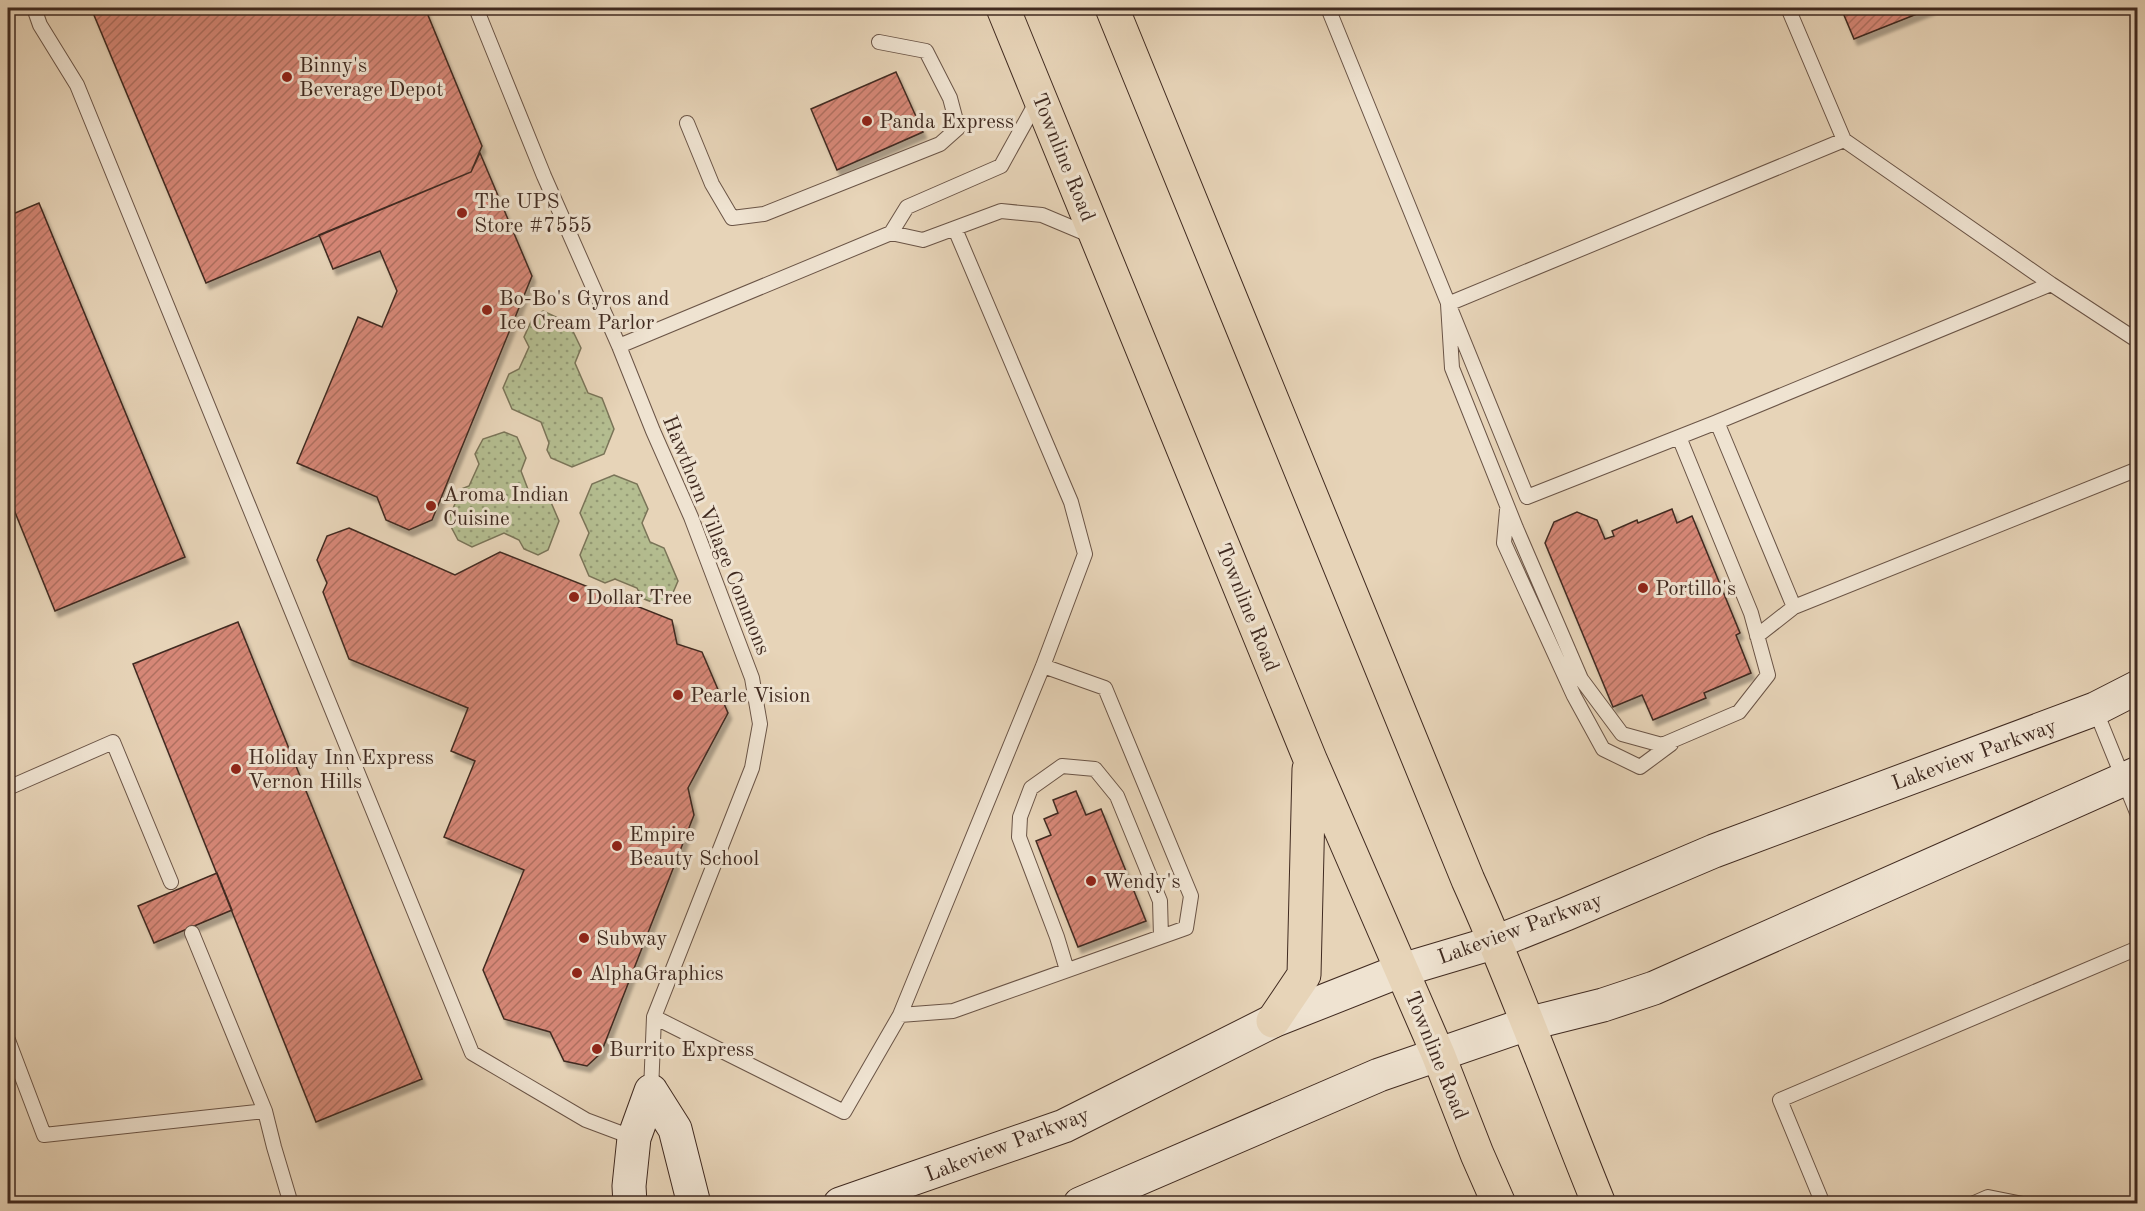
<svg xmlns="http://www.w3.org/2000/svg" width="2145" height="1211" viewBox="0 0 2145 1211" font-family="'Old Standard TT',serif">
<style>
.grass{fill:url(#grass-dots);stroke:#7a7458;stroke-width:1.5}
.building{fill:url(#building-hatch);stroke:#402a20;stroke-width:1.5;filter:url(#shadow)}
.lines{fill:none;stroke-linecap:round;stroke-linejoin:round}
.lane-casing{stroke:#6a5446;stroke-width:16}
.secondary-casing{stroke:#402a20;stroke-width:35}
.primary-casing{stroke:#402a20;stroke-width:35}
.lane{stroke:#efe3d1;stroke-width:14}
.secondary{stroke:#efe3d1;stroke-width:33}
.primary{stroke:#e7d4b8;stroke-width:33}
.poi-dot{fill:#8f2418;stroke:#efe3d1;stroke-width:2}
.labels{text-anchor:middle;stroke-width:6;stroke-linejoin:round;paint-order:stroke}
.poi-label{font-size:21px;fill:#402a20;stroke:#efe3d1;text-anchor:start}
.street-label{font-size:21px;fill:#402a20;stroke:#efe3d1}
</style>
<defs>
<pattern id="grass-dots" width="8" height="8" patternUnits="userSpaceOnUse" patternTransform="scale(1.5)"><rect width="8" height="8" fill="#b4bd90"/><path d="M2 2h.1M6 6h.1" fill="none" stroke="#949a75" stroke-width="1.8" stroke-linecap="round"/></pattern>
<pattern id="building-hatch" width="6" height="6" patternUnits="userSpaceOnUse" patternTransform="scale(1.5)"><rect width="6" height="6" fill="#d68777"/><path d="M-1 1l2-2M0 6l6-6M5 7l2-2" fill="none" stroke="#af6f61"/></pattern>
<filter id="shadow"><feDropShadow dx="3.5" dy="6" stdDeviation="1.5" flood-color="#0004"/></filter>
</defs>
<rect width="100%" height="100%" fill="#e7d4b8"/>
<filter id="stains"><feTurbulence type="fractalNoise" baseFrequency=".00333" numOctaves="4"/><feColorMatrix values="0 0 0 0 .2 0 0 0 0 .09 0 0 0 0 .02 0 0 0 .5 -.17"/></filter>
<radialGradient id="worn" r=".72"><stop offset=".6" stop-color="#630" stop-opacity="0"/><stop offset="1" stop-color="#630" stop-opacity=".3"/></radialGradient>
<path class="grass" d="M543,311L569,323L581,348L575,363L588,393L602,398L614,429L604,454L572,467L551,458L547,450L549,443L541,422L512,409L503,388L509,374L519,369L529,347L524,337L534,315Z
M504,432L517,437L526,458L521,471L529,492L550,500L559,521L548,550L538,555L524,549L519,540L504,533L472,547L458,540L448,521L461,489L469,486L479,464L475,454L483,439Z
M614,475L637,484L648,509L642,523L650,542L664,548L678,581C668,605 667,609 642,598L637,588L615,579L605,583L589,576L580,555L589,533L580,513L592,484Z"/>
<path class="building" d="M91,8H425L482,146L471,172L206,283Z
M1841,8H1932L1854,39Z
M896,72L923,132L837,170L811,109Z
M480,153L532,276L432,520L409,530L386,520L377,497L297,463L358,317L382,327L397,291L380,251L333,269L319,235L471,172Z
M39,203L185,557L55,611L8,495V216Z
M1672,509L1677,523L1692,516L1740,633L1736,635L1751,673L1704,693L1706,698L1653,720L1642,695L1613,707L1545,543L1554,522L1577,512L1597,520L1605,539L1614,536L1612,531L1637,520L1638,523Z
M349,528L455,575L500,552L672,620L677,644L702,652L728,713L688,788L694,815L601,1053L587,1066L564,1061L550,1032L504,1019L483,970L524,870L444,837L475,761L451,751L468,708L349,659L323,592L327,583L317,560L327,536Z
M238,622L422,1079L316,1122L133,664Z
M1076,791L1086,815L1101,809L1146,921L1078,947L1036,841L1051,835L1044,819L1058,813L1053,800Z
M217,873L232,910L154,943L138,906Z"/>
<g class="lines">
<g class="lane-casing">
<path id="lane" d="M34,8L40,25L77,85L472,1053L586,1120L634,1138
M476,8L544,176L619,346L653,431L691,517L752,678L760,724L752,768L654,1017L651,1091
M1328,8L1527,497L1717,422L1794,607L2138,469
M1788,8L1844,140L2051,284L2138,341
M1037,101L1001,166L907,207L891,233L923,240L1001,211L1042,215L1092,236
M687,123L712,184L732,218L764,214L940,144L958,128L950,98L926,51L879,42
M619,346L891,233
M1717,422L2051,284
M1679,437L1751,613L1768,675L1739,712L1662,745L1622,734L1581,679L1516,528L1452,368L1448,304L1844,140
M1507,510L1504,543L1574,696L1603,749L1640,767L1671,744
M1757,636L1794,607
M2095,709L2138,815
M8,788L113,742L171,882
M1067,970L1057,937L1019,837L1020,817L1031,788L1062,766L1095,769L1117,796L1160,901L1161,937
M900,1015L953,1011L1186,928L1191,896L1105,688L1043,666
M654,1017L844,1112L900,1015L1043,666L1085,554L1071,502L955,229
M8,1040L44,1135L265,1111L192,933
M265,1111L274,1147L291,1204
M1823,1204L1780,1100L2138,948
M1972,1204L1988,1197L2023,1204"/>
</g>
<g class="secondary-casing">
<path id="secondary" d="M651,1091L675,1129L694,1204
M630,1204L629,1186L634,1138L651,1091
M840,1204L1064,1126L1273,1021L1402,970L1496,942L1566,914L1714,851L2095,709L2138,687
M1080,1204L1379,1075L1527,1024L1603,1005L1654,988L2138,773"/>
</g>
<g class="primary-casing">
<path id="primary" d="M1003,8L1310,759L1438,1054L1477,1154L1499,1204
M1112,8L1468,880C1516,986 1555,1096 1599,1204
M1273,1021L1304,975L1309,769"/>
</g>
<use href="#lane" class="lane"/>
<use href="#secondary" class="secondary"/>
<use href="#primary" class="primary"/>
</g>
<g class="poi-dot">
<circle cx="287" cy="77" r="6"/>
<circle cx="867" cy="121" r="6"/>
<circle cx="462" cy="213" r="6"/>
<circle cx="487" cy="310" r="6"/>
<circle cx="431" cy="506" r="6"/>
<circle cx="1643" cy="588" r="6"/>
<circle cx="574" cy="597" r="6"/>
<circle cx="678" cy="695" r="6"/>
<circle cx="236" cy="769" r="6"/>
<circle cx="617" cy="846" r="6"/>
<circle cx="1091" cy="881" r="6"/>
<circle cx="584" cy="938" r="6"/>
<circle cx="577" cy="973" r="6"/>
<circle cx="597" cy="1049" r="6"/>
</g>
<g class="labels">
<g class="poi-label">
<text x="299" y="72">Binny's<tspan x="299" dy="24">Beverage Depot</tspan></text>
<text x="879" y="128">Panda Express</text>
<text x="474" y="208">The UPS<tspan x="474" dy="24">Store #7555</tspan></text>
<text x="499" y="305">Bo-Bo's Gyros and<tspan x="499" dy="24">Ice Cream Parlor</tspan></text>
<text x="443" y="501">Aroma Indian<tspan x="443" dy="24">Cuisine</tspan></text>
<text x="1655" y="595">Portillo's</text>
<text x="586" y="604">Dollar Tree</text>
<text x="690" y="702">Pearle Vision</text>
<text x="248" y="764">Holiday Inn Express<tspan x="248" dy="24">Vernon Hills</tspan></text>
<text x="629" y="841">Empire<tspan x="629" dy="24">Beauty School</tspan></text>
<text x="1103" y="888">Wendy's</text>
<text x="596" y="945">Subway</text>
<text x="589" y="980">AlphaGraphics</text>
<text x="609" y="1056">Burrito Express</text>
</g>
<g class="street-label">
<text transform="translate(1064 157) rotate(68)" y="7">Townline Road</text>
<text transform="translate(717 535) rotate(68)" y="7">Hawthorn Village Commons</text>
<text transform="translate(1248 607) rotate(68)" y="7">Townline Road</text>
<text transform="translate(1974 754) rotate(-20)" y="7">Lakeview Parkway</text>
<text transform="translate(1520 928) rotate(-20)" y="7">Lakeview Parkway</text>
<text transform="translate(1437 1055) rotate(68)" y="7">Townline Road</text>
<text transform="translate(1007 1144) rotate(-21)" y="7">Lakeview Parkway</text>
</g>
</g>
<rect width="2145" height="1211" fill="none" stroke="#e7d4b8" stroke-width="30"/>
<rect x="9" y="9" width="2127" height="1193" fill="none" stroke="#402a20" stroke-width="3"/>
<rect x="15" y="15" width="2115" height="1181" fill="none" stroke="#402a20" stroke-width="1.5"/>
<rect width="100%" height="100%" filter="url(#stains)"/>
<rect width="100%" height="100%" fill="url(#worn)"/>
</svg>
